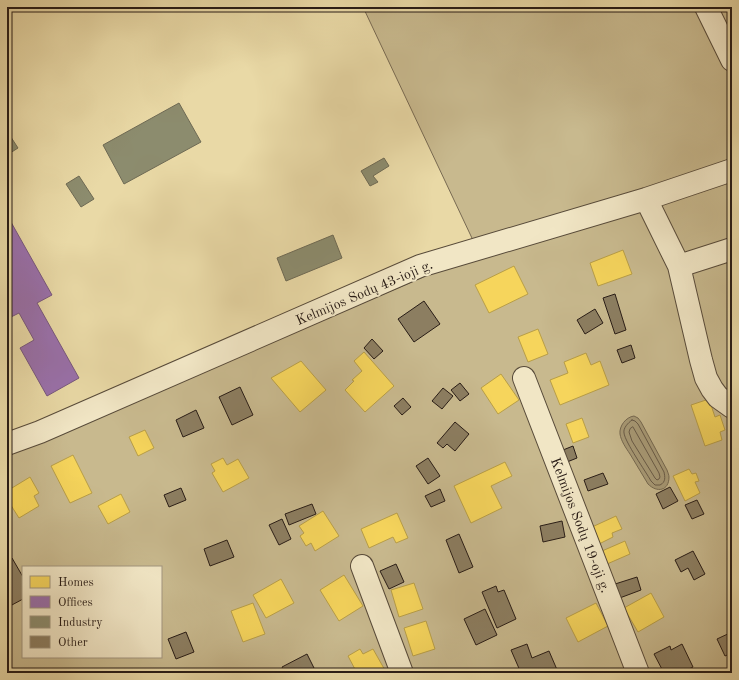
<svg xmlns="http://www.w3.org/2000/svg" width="739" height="680" viewBox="0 0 739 680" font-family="'Old Standard TT',serif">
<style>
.green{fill:#c8b98e;stroke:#786a52;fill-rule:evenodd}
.water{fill:#a79975;stroke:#74674f}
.homes{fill:#f6d55c;stroke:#b89e47}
.offices{fill:#9970ab;stroke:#77577e}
.industry{fill:#8c8c6e;stroke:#6e6a54}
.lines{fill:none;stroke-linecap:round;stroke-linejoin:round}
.shore{stroke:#685a46;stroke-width:1}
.building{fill:#8c7e61;stroke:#281c16}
.minor-casing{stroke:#584b3a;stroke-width:24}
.minor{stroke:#f1e6c5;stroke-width:22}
.labels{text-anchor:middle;stroke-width:4;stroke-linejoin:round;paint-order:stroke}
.street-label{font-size:14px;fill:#281c16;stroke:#f1e6c5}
</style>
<rect width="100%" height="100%" fill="#e9d9a6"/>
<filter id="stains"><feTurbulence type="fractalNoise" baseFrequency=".005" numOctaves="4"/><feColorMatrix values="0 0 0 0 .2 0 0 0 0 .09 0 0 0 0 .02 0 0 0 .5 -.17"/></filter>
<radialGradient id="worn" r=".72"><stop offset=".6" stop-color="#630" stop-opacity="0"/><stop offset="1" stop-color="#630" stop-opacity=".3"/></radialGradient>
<path class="green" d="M363,7H732V673H8L7,671V456L479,253ZM23,567H161V657H23Z"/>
<path class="water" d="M634,416L638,418L641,422L667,470C668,473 669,475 669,477C669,491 657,493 648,484C642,474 636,464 630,454C626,448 621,441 620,434C619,426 626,417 634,416Z"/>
<path class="homes" d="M623,250L632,274L598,286L590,263Z
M514,266L528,294L489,313L475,285Z
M538,329L548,354L528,362L518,337Z
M364,352L394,386L365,412L345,390L354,381L352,380L362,371L354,361Z
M586,353L591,365L600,361L609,385L560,405L550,380L568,373L564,362Z
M301,361L326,390L300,412L271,378Z
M501,374L519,400L498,414L481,388Z
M709,399L715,417L720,415L725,430L720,432L722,440L705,446L691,405Z
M582,418L589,437L573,443L566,424Z
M145,430L154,448L138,456L129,437Z
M73,455L92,493L70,503L51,466Z
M223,458L227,465L238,459L249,478L223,492L212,473L215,471L211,464Z
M505,462L512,476L491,486L502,508L471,523L454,486Z
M689,469L692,474L696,473L699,481L695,482L700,493L685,501L673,476Z
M30,477L39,493L34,496L39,506L19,518L7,499V491Z
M121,494L130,512L108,524L98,506Z
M323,511L339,536L315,551L311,543L306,546L300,536L304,533L299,526Z
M397,513L408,538L396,543L393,537L369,548L361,529Z
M616,516L622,529L612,533L613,537L599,544L592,527Z
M625,541L630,554L607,564L602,551Z
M344,575L363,606L339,621L320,590Z
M281,579L294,603L266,618L253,595Z
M414,583L423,609L399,617L391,590Z
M651,593L664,617L638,632L624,608Z
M253,603L265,634L243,642L231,611Z
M596,603L608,626L578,642L566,618Z
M426,621L435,649L413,656L404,628Z
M360,649L363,654L373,649L386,672L384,673H366L365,670L357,673L348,656Z"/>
<path class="offices" d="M7,215L52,295L37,303L79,378L47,396L20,348L34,340L19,313L7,319Z"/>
<path class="industry" d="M179,103L201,142L124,184L103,145Z
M7,131L18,148L7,155Z
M384,158L389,166L373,176L378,182L370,186L361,171Z
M79,176L94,199L81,207L66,184Z
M333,235L342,258L286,281L277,258Z"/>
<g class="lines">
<path class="shore" d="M632,420L635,421L638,424L664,472C665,477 666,482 660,485H655L651,481C646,472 625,442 624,433C623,428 628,423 632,420Z
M633,427L659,473L660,477L659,479L657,480L655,478L632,441L629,432L630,429Z"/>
</g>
<path class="building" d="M615,294L626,330L615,334L603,298Z
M424,301L440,324L414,342L398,319Z
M595,309L603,323L585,334L577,320Z
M372,339L383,351L374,359L364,348Z
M631,345L635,358L622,363L617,350Z
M460,383L469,394L460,401L451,390Z
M240,387L253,415L232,425L219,397Z
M443,388L453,396L442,409L432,401Z
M403,398L411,407L402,415L394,406Z
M196,410L204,428L183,437L176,420Z
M455,422L469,434L455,451L447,444L443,448L437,443Z
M573,446L577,458L567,462L563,450Z
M428,458L440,476L428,484L416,466Z
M603,473L608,484L588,491L584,480Z
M670,487L678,501L663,509L656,494Z
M181,488L186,500L169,507L164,495Z
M440,489L445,501L431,507L425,496Z
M697,500L704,514L692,519L685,505Z
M312,504L316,514L289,525L285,514Z
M282,519L291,539L279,545L269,525Z
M562,521L565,537L543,542L540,526Z
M459,534L473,567L459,573L446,540Z
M227,540L234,557L210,566L204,549Z
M693,551L705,574L694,580L688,568L681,572L675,560Z
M12,558L23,577V599L10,606L7,601V561Z
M396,564L404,582L389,589L380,571Z
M637,577L641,590L617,599L612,585Z
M496,586L498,592L504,590L516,619L497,628L482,592Z
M485,609L497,635L476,645L464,619Z
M186,632L194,652L176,659L168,639Z
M732,632V653L725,656L717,639Z
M527,644L532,658L549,651L558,672L555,673H521L511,650Z
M682,644L693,667L681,673H664L654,654L670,646L671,650Z
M307,654L314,668L304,673H285L282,667Z"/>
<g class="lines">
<g class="minor-casing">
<path id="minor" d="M706,7L732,60
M646,199L679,266L732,249
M679,266L701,360L706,378L712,389L718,397L732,407
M524,378L638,673
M7,444L40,432L420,266L646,199L732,170
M362,566L402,673"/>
</g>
<use href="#minor" class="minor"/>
</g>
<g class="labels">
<g class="street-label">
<text transform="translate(364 292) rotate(-23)" y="5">Kelmijos Sodų 43-ioji g.</text>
<text transform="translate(581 525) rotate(69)" y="5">Kelmijos Sodų 19-oji g.</text>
</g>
</g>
<rect width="739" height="680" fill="none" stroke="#e9d9a6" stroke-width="24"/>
<rect x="8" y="8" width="723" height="664" fill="none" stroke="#281c16" stroke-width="2"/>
<rect x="12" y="12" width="715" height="656" fill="none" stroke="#281c16"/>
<rect x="22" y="566" width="140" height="92" fill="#f1e6c5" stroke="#a1957f"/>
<rect x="30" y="576" width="20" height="12" fill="#f6d55c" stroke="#a1957f"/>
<text x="58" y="586" font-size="12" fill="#281c16">Homes</text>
<rect x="30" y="596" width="20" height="12" fill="#9970ab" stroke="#a1957f"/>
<text x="58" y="606" font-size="12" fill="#281c16">Offices</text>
<rect x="30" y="616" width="20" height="12" fill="#8c8c6e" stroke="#a1957f"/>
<text x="58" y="626" font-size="12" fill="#281c16">Industry</text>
<rect x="30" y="636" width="20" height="12" fill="#8c7e61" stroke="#a1957f"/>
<text x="58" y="646" font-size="12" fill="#281c16">Other</text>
<rect width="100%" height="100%" filter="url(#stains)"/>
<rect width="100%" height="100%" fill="url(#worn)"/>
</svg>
